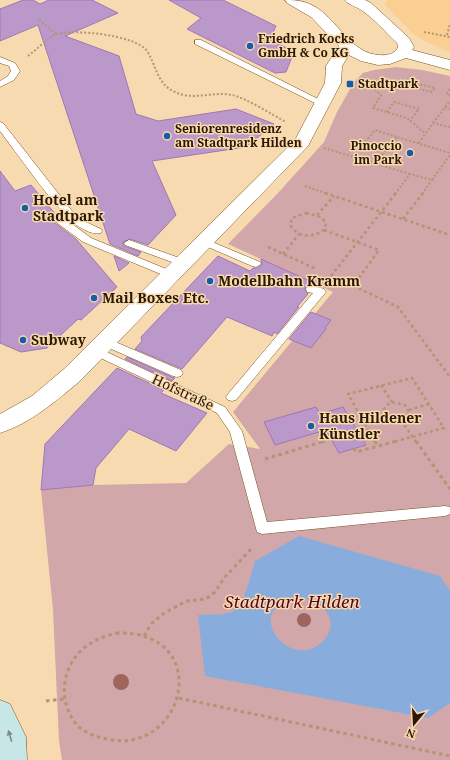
<svg xmlns="http://www.w3.org/2000/svg" width="450" height="760" viewBox="0 0 450 760" font-family="'Noto Serif',serif">
<style>
.built{fill:#fbcf91}
.green{fill:#d2a7a9}
.water{fill:#88acdc;fill-rule:evenodd}
.building{fill:#bb98ca;stroke:#a275b5}
.lines{fill:none;stroke-linecap:round;stroke-linejoin:round}
.service-casing{stroke:#76531b;stroke-width:1}
.minor-casing{stroke:#76531b;stroke-width:1}
.secondary-casing{stroke:#76531b;stroke-width:1}
.path-far2{stroke:#b09673;stroke-width:2;stroke-dasharray:2 2;stroke-linecap:butt}
.path-far1{stroke:#b09673;stroke-width:2.5;stroke-dasharray:3 3;stroke-linecap:butt}
.path{stroke:#b09673;stroke-width:3;stroke-dasharray:3.5 3.5;stroke-linecap:butt}
.service{fill:#fff;fill-rule:evenodd}
.minor{fill:#fff;fill-rule:evenodd}
.secondary{fill:#c7e7e7;fill-rule:evenodd}
.tree{fill:#9f655d}
.oneway{fill:#818a7f}
.poi-dot{fill:#175cab;stroke:#f8dab0;stroke-width:1.5}
.labels{text-anchor:middle;stroke-width:3;stroke-linejoin:round;paint-order:stroke}
.far-poi-label{font-size:12px;font-weight:bold;fill:#2b1800;stroke:#f8dab0;text-anchor:start}
.poi-label{font-size:14px;font-weight:bold;fill:#2b1800;stroke:#f8dab0;text-anchor:start}
.street-label{font-size:14px;fill:#2b1800;stroke:#f8dab0}
.near-park-label{font-size:17px;font-style:italic;fill:#560519;stroke:#f8dab0}
</style>
<rect width="100%" height="100%" fill="#f8dab0"/>
<path class="built" d="M387,0H450V52L426,42L412,33L385,4Z"/>
<path class="green" d="M396,67L422,70L450,76V760H62L59,741L53,610L41,490L93,485L186,483L229,444L260,449L233,412L333,292L228,244L278,193L324,142L337,112L354,82L363,73L374,70Z"/>
<path class="water" d="M299,536L440,576L450,591V703L428,718L205,676L198,615C209,614 226,616 235,610C245,603 251,573 255,561ZM294,597C319,597 345,620 322,642C291,672 241,612 294,597Z"/>
<path class="building" d="M23,0H33L40,4L49,0H92L118,13L65,36L119,56L136,114L158,121L236,109L274,124L246,147L152,161L176,215L148,245L130,239L123,242L124,246L141,252L138,256L110,244L38,25L0,41V9Z
M169,0H223L276,26L270,39L294,52L286,72L275,73L187,29L201,18Z
M0,171L15,191L31,185L57,216L54,219L55,223L76,239L117,287L81,320L78,319L47,348L21,352L0,343Z
M114,256L129,263L119,271Z
M218,256L250,271L253,268H257L262,265L261,259L316,284H311L306,286L305,289L308,294L297,307H299L277,334L274,332L272,336L227,317L182,369L135,349L142,341L141,337Z
M311,312L331,320L325,328L326,329L311,348L289,339Z
M127,357L172,377L175,378L172,381L125,359Z
M117,368L164,390L161,393L207,413L176,451L129,429L96,468L93,485L41,490L45,444Z
M316,407L320,414L343,407L366,445L339,453L326,430L275,445L264,422Z"/>
<g class="lines">
<g class="service-casing">
<path id="service" d="M195,40H201L326,103L322,106L319,105L195,44Z
M0,57L15,63L20,71L14,80L0,87V81L8,76L11,71L9,66L0,63Z
M0,122L3,123L72,211L86,222L101,229L102,231L101,233C89,236 71,222 64,214C41,188 21,159 0,131Z
M60,217L64,218L91,238L176,273L177,275L176,277H168L83,242L56,222L55,220L56,218Z
M205,239L260,262L261,264L256,267L252,266L201,244L200,242Z
M129,240L188,261L189,263L184,266L180,265L125,245L124,243Z
M311,285L324,289L326,292L236,400L232,401L228,400L226,397L228,394L313,293L307,292L306,289L307,286Z
M106,338L181,370L183,373L181,376L177,377L173,376L102,345L100,342L102,339Z
M96,347L225,407L242,431L267,522L445,506L450,507V514L445,516L262,534L257,532L230,432L217,413L92,354L90,351L92,348Z"/>
</g>
<g class="minor-casing">
<path id="minor" d="M285,0C298,0 306,1 317,8C341,24 353,58 386,55C392,54 396,52 398,47L397,43C385,32 375,19 361,10C356,6 348,5 345,0H365L371,3L409,38L414,47L412,50L450,60V70L406,58L390,64L378,65L361,61L349,55L342,66L341,83L308,146L80,381C56,401 31,423 0,433V414L32,396L64,369L295,140L325,83L326,66L339,46L311,17L287,3Z"/>
</g>
<g class="secondary-casing">
<path id="secondary" d="M0,700L10,704L26,737L27,760H0Z"/>
</g>
<path class="path-far2" d="M39,20L56,34
M424,32L450,37
M447,35L450,24
M28,56C35,51 50,36 57,34C74,29 136,35 147,51C157,67 157,84 175,92C193,101 213,91 232,95C244,97 273,115 286,122
M411,76L400,87L384,83L372,87L381,95L373,108L407,118L426,134
M403,85L432,92L435,88L406,81
M450,89L446,94L450,95
M445,107L450,101
M387,112L394,102L419,109L410,121
M433,123L445,107L450,109
M419,143L433,123L450,127
M324,148L410,174
M360,148L375,130L397,137
M374,164L397,137L450,153
M305,186L328,194
M395,194L410,174L432,180L450,155
M422,194L432,180"/>
<path class="path-far1" d="M325,193L450,235
M306,213L321,217L326,223L324,230C312,238 298,238 290,225L292,218Z
M317,215L334,196
M403,219L423,193
M324,230L379,250L353,286
M268,247L316,269
M283,254L299,234
M331,276L396,193
M337,278L398,307L450,377
M381,385L392,402
M392,402L405,405L409,412L407,417L396,419L387,416L384,409L387,405Z
M409,410L429,404
M363,420L386,414
M401,420L416,442
M322,442L331,439
M375,442L348,394L412,378L444,428L393,442"/>
<path class="path" d="M375,441L377,445
M416,441L450,489
M354,448L356,452L397,441
M265,459L325,441
M116,633C216,630 185,757 107,739C96,737 85,733 77,725C56,700 62,663 88,645C96,639 106,636 116,633Z
M144,636L151,624L163,614L186,601L206,599L215,592L224,578L252,548
M179,698L450,756
M46,701L64,699"/>
<use href="#service" class="service"/>
<use href="#minor" class="minor"/>
<use href="#secondary" class="secondary"/>
</g>
<g class="tree">
<circle cx="304" cy="620" r="7"/>
<circle cx="121" cy="682" r="8"/>
</g>
<defs><path id="oneway-solid" d="M-6-.8H1V-3.2L6.5 0L1 3.2V.8H-6Z"/></defs>
<use class="oneway" href="#oneway-solid" transform="translate(10 736) rotate(-106)"/>
<g class="poi-dot">
<circle cx="250" cy="46" r="4"/>
<rect x="346" y="80" width="8" height="8" rx="2"/>
<circle cx="167" cy="136" r="4"/>
<circle cx="410" cy="153" r="4"/>
<circle cx="25" cy="208" r="4"/>
<circle cx="210" cy="281" r="4"/>
<circle cx="94" cy="298" r="4"/>
<circle cx="23" cy="340" r="4"/>
<circle cx="311" cy="426" r="4"/>
</g>
<g class="labels">
<g class="far-poi-label">
<text x="258" y="43">Friedrich Kocks<tspan x="258" dy="14">GmbH &amp; Co KG</tspan></text>
<text x="358" y="88">Stadtpark</text>
<text x="175" y="133">Seniorenresidenz<tspan x="175" dy="14">am Stadtpark Hilden</tspan></text>
<text x="402" y="150" text-anchor="end">Pinoccio<tspan x="402" dy="14">im Park</tspan></text>
</g>
<g class="poi-label">
<text x="33" y="205">Hotel am<tspan x="33" dy="16">Stadtpark</tspan></text>
<text x="218" y="286">Modellbahn Kramm</text>
<text x="102" y="303">Mail Boxes Etc.</text>
<text x="31" y="345">Subway</text>
<text x="319" y="423">Haus Hildener<tspan x="319" dy="16">Künstler</tspan></text>
</g>
<g class="street-label">
<text transform="translate(183 392) rotate(25)" y="5">Hofstraße</text>
</g>
<g class="near-park-label">
<text x="292" y="608">Stadtpark Hilden</text>
</g>
</g>
<g transform="translate(414 724) rotate(198)" stroke="#f8dab0" stroke-width="3" paint-order="stroke">
<path d="M0-3L7 15L0 10L-7 15Z" fill="#2b1800"/>
<text y="-6" font-size="11" font-weight="bold" text-anchor="middle" fill="#2b1800">N</text>
</g>
</svg>
